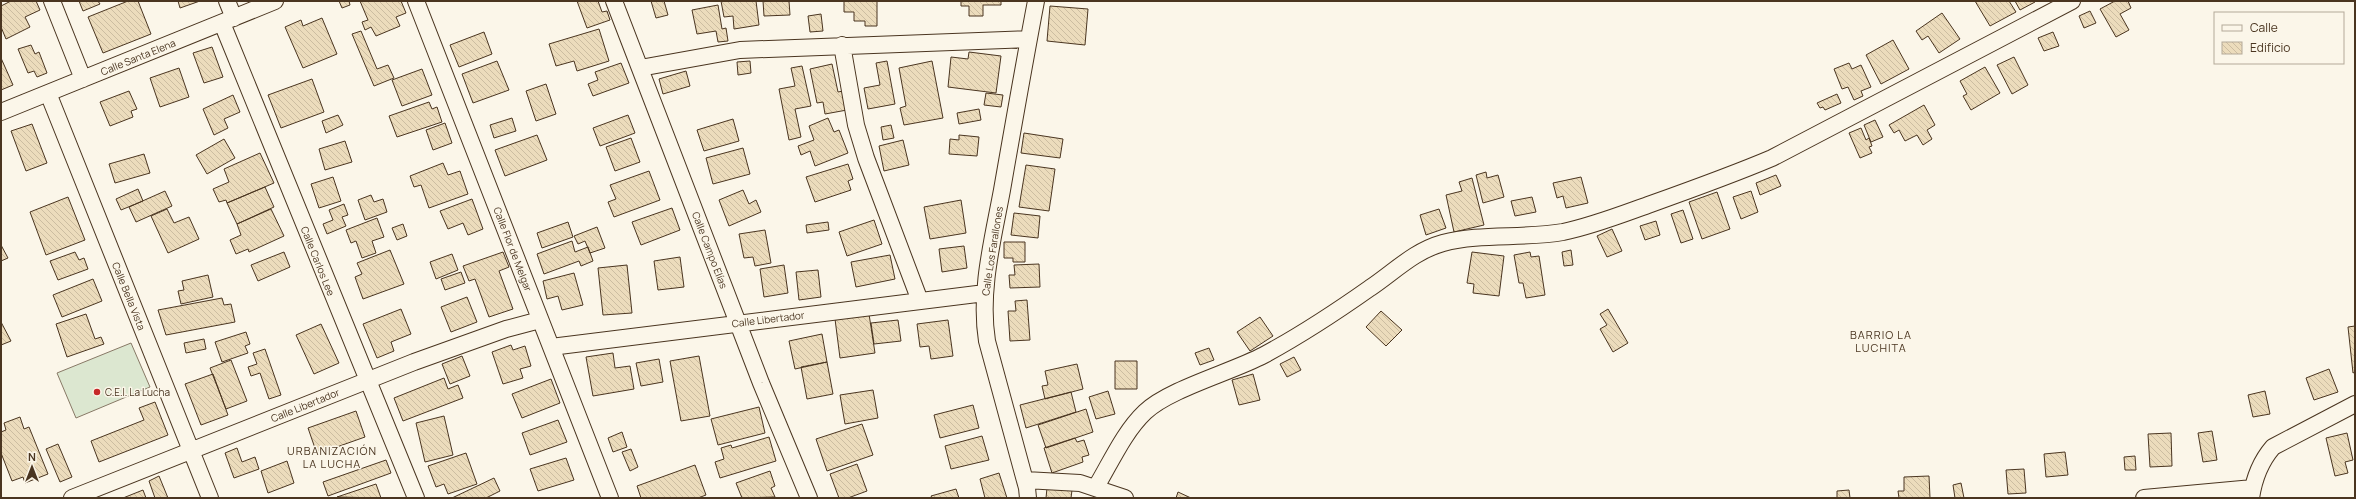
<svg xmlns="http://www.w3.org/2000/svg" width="2356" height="499" viewBox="0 0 2356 499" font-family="Manrope,sans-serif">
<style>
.garden{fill:#dce7d0;stroke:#887966}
.building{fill:url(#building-back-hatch);stroke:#4a3520}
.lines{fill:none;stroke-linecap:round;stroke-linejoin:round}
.minor-casing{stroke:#4a3520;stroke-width:18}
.minor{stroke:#fbf6e9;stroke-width:16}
.poi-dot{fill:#c62828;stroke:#fbf6e9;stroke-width:1.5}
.labels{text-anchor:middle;stroke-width:3;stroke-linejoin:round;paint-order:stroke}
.street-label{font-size:10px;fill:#4a3520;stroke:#fbf6e9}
.poi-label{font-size:10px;fill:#4a3520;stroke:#fbf6e9;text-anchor:start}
.neighbourhood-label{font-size:11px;letter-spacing:1px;fill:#4a3520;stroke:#fbf6e9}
</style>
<defs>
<pattern id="building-back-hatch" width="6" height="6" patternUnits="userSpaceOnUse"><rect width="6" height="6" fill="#ecdcbc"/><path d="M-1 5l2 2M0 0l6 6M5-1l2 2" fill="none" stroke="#ccbda1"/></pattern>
</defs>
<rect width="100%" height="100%" fill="#fbf6e9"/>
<path class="garden" d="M131,343L150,387L76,418L57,373Z"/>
<path class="building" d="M11,1H36L40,10L25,17L30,27L6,39L1,27V6Z
M79,1H98L100,4L83,11Z
M128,1H138L151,34L103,53L88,17Z
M178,1H200L180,8Z
M339,1H349L350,5L342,8Z
M360,1H401L406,13L396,17L400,26L376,36L371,27L365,30L362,22L368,20Z
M577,1H598L602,12L607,11L610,20L587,28Z
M651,1H664L668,15L656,18Z
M721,1H756L759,25L734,29L733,16L724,17Z
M763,1H789L790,15L764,16Z
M844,1H877V26H865V21H854V12H844Z
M961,1H1001V5H983V16H969V6H961Z
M1975,1H2009L2016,12L1990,26Z
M2015,1H2034L2035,2L2020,10Z
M2115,1H2128L2131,8L2120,14L2129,30L2116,37L2100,9Z
M718,5L722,29L726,28L728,41L718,42L716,31L697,34L692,10Z
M1050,6L1088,9L1085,45L1047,41Z
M2090,11L2096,23L2084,28L2079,16Z
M1942,13L1960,39L1939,53L1928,36L1922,40L1916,31Z
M821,14L823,31L810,32L808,16Z
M322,18L337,54L303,68L285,27L301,20L303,26Z
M599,29L609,61L577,71L574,61L556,66L549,44Z
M361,31L377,69L388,65L394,78L374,86L352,34Z
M484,32L492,54L459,67L450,45Z
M2053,32L2059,46L2044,51L2038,38Z
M1893,40L1909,69L1881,84L1866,55Z
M31,45L35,54L39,52L47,73L37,77L34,71L28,73L18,49Z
M212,47L223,77L204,83L193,53Z
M969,52L1001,56L996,93L948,87L951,57L968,59Z
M2014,57L2028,85L2012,94L1997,65Z
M1,58L13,85L1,90Z
M497,61L509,90L473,103L462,74Z
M750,61L751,73L738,75L737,62Z
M887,61L895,104L868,109L864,88L880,85L876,63Z
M932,61L943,118L904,125L900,108L906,106L899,68Z
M621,63L629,83L593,96L588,84L598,80L595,72Z
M1849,63L1852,69L1861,65L1871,87L1861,91L1863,96L1854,100L1848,87L1842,89L1834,69Z
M832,64L838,92L843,91L847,110L825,114L823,102L817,103L810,69Z
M802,66L811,106L795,109L801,137L789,140L779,89L795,86L791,68Z
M1985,67L2000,93L1971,110L1963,96L1967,94L1960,81Z
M179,68L189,97L160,107L150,78Z
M422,69L432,95L402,106L392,80Z
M686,71L690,86L663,94L659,79Z
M312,79L324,112L281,128L268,95Z
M546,84L556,114L536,121L526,91Z
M129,91L137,109L131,111L133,117L110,126L100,102Z
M986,93L1003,95L1001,107L984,105Z
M1837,94L1841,103L1825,110L1823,107L1820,108L1817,103Z
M233,95L240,112L224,119L228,128L214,135L203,109Z
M429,102L432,109L437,107L442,122L397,137L389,116Z
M1924,105L1935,125L1927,130L1932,139L1923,145L1917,135L1905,141L1899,130L1894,133L1889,125Z
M979,109L981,120L959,124L957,113Z
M338,115L343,125L326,133L322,121Z
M628,115L635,133L600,146L593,128Z
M512,118L516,131L494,138L490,125Z
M828,118L834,132L839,130L848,153L815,166L810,151L801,155L798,146L814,140L809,126Z
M733,119L739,141L704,151L697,130Z
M1875,120L1883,137L1871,142L1864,125Z
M445,123L452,143L433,150L426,130Z
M32,124L47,163L26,171L11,131Z
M891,125L894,138L883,140L881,127Z
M1861,128L1866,140L1869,138L1872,146L1869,147L1872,153L1860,158L1849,133Z
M1024,133L1063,139L1060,158L1021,153Z
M537,135L547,160L505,176L495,150Z
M959,135L979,137L977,156L949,154L950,139L959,140Z
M631,138L640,162L615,171L606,147Z
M224,139L235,158L207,174L196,155Z
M903,140L909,165L884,171L879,146Z
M345,141L352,162L325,170L319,149Z
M743,148L750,174L713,184L706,158Z
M260,153L274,183L227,203L226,200L219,202L213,189L229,182L224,169Z
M144,154L150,173L115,183L109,164Z
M443,163L448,175L460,171L468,194L429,208L421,185L414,187L410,176Z
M848,164L853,179L848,181L851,190L815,202L806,177Z
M1026,165L1055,169L1049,211L1019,207Z
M649,171L660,200L614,217L608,202L616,199L610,185Z
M1486,172L1487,178L1498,175L1504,197L1483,203L1476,175Z
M1776,175L1781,186L1760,195L1756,183Z
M333,177L341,201L319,208L311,184Z
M1581,177L1588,203L1566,208L1563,196L1557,198L1553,183Z
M1472,178L1484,225L1454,232L1446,195L1462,191L1459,182Z
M265,187L274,207L237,224L227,203Z
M138,189L143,201L121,210L116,199Z
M743,190L749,204L756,200L761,212L729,226L719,200Z
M165,191L172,206L136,222L129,207Z
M1751,191L1758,212L1741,219L1733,197Z
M1717,192L1730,229L1702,239L1689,202Z
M371,195L374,202L383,199L387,212L365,220L358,200Z
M68,197L85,240L46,255L30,212Z
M1532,197L1536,212L1515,216L1511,201Z
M472,199L483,229L468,235L463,223L448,229L440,211Z
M961,200L966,233L930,239L924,207Z
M344,204L348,215L342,217L346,226L327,234L323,224L333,220L329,210Z
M672,208L680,230L641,245L632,222Z
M167,209L174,223L189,217L199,239L168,253L151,216Z
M271,209L284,236L249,252L248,249L236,254L230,240L241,235L237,224Z
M1439,209L1446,228L1426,235L1420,215Z
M1683,210L1693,239L1681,243L1671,214Z
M1014,213L1040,216L1038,238L1011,235Z
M377,218L384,237L372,241L376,253L362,258L356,241L351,243L346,230Z
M874,220L882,244L847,256L839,232Z
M1656,221L1660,235L1645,240L1640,226Z
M568,222L573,237L542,248L537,233Z
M828,222L829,230L807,233L806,225Z
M403,224L407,236L397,240L392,228Z
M597,227L605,248L590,253L585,241L578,244L574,236Z
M1612,229L1622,251L1607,257L1597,236Z
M765,230L771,263L755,266L753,257L744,258L739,234Z
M572,241L575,252L588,247L593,261L581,266L579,261L544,274L537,254Z
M1004,242H1025V262H1013V258H1004Z
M1,245L8,258L1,261Z
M964,246L967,268L942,272L939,249Z
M390,250L404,284L363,299L355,277L362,274L357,263Z
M1571,250L1573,265L1564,266L1562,252Z
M75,252L79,260L84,258L88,269L58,280L50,261Z
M284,252L290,267L258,281L251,265Z
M503,252L509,267L499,271L513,309L489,317L475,279L469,281L463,266Z
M1472,252L1504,256L1499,296L1473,293L1474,284L1467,283Z
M1530,252L1531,257L1539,256L1545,295L1526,298L1523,283H1519L1514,255Z
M452,254L458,270L436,279L430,262Z
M890,255L895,279L856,287L851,262Z
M680,257L684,287L658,290L654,261Z
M1039,264L1040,287L1010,288L1009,275H1015L1014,265Z
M627,265L632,313L603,315L598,268Z
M784,265L788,293L764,297L760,269Z
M818,270L821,297L799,300L796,272Z
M461,272L465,283L445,290L441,279Z
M574,273L583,305L562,310L558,296L547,299L543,281Z
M208,275L213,297L181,304L178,291L184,290L182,281Z
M93,279L102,301L62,317L53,295Z
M467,297L477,322L451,332L441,307Z
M222,298L224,305L231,304L235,322L166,335L158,310Z
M1027,300L1030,340L1010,341L1008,311H1016L1015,301Z
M401,309L411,334L391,342L394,351L377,358L363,324Z
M1608,309L1628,343L1613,352L1600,329L1607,325L1600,314Z
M1381,311L1402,330L1386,346L1366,327Z
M86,314L95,339L101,337L104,344L67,357L56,324Z
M869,314L875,353L840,358L835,319Z
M1260,317L1273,336L1250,351L1237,332Z
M898,320L901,341L874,344L871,323Z
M948,320L953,356L931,359L929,346L920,347L917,324Z
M1,322L11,341L1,345Z
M321,324L339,363L314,374L296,335Z
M2355,326V372L2353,373L2348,327Z
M246,332L250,344L245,346L248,353L222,362L215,342Z
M822,334L827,362L795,369L789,341Z
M204,339L206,349L186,353L184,343Z
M511,345L513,350L525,346L531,366L520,369L523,378L503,384L492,352Z
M1209,348L1214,360L1200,365L1195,353Z
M265,349L281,395L269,399L260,373L251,376L248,367L257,364L253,353Z
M613,353L615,368L630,366L634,389L593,396L586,357Z
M462,356L470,376L450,384L442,364Z
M699,356L710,416L681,421L670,361Z
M1294,357L1301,370L1287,377L1280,364Z
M659,359L663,382L641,386L636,363Z
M231,360L247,401L226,409L210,368Z
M1115,361H1137V389H1115Z
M827,362L833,394L807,399L801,367Z
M1077,364L1083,389L1045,399L1042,386L1048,385L1045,371Z
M2329,369L2338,392L2314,400L2306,378Z
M213,374L228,415L201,425L185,384Z
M1253,374L1260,400L1239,405L1232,380Z
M444,378L448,389L458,385L463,398L403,421L394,398Z
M551,379L560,403L522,418L512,394Z
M873,390L878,418L845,424L840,395Z
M1108,391L1115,414L1096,419L1089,397Z
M2265,391L2270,414L2253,417L2248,395Z
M1071,392L1076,412L1026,428L1020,405Z
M155,402L168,435L99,462L91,441L144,420L139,408Z
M973,405L979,428L940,438L934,415Z
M759,407L765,433L718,445L711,419Z
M1086,409L1093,432L1046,448L1038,425Z
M356,411L365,437L317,454L308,428Z
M444,416L453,455L425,462L416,423Z
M20,417L24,429L29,427L48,474L25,483L23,477L12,481L1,453V432L6,430L4,423Z
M558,420L567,442L530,455L522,433Z
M862,424L873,455L827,471L816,439Z
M2212,431L2217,460L2203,462L2198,433Z
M622,432L627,447L613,452L608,438Z
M2171,433L2172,466L2150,467L2148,434Z
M2347,433L2353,460L2345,462L2348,473L2335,476L2326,438Z
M982,436L989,460L951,469L945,446Z
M769,437L776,461L720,478L715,462L724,459L721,448L731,445L732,448Z
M1075,438L1077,442L1084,440L1089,455L1082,457L1083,462L1052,473L1044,448Z
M58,444L72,477L60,482L46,449Z
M237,448L242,462L255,457L259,469L234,478L225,453Z
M631,449L638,467L630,471L622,452Z
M2065,452L2068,475L2046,477L2044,454Z
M466,453L477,484L448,494L444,484L436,487L428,466Z
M2135,456L2136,470H2125L2124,457Z
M566,458L574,480L538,491L530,469Z
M386,460L391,473L328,496L323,482Z
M287,461L294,483L268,493L261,471Z
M857,464L867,491L848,498H839L830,474Z
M695,465L706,495L698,498H641L637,486Z
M2024,469L2026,493L2008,494L2006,470Z
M770,471L775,486L771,488L775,497L742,498L736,483Z
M999,473L1007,498H985L980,479Z
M159,476L168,498H155L149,481Z
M1929,476L1930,498H1899L1898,491H1904V477Z
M494,478L500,491L486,498H452Z
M1961,483L1964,498H1955L1953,485Z
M376,484L381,498L337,497Z
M1047,488L1072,490L1071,498H1046Z
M956,489L959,498H932L931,496Z
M143,490L146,498H123Z
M1849,490L1850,498H1837V491Z
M1178,492L1191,498H1176Z"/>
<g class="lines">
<g class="minor-casing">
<path id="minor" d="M52,1L83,79
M227,1L234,18
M416,1L610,498
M614,1L761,383L809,498
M222,23L416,498
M842,45L856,125L866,158L920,301
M640,68L740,50L1029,39
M48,93L210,498
M1,112L275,1
M551,347L985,293
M1025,480L1080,483L1125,498
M1096,487C1111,462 1124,432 1145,412C1169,389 1232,372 1264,355C1301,335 1336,312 1370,288C1394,272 1414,251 1443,243C1480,233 1523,239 1563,232C1592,226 1620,215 1648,205C1690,190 1732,175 1772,158L2072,1
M72,498L414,362L506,329L540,320
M1028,498L1027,488L987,341C979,291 993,239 1002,190C1013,127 1024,64 1036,1
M2144,498L2253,488
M2251,498C2254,478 2260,462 2273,447L2355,404"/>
</g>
<use href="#minor" class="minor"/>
</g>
<circle class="poi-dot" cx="97" cy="392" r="4"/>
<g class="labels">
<g class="street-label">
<text transform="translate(138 57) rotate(-22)" y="4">Calle Santa Elena</text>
<text transform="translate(513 249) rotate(69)" y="4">Calle Flor de Melgar</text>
<text transform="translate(710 250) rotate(69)" y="4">Calle Campo Elías</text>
<text transform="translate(992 251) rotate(-81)" y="4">Calle Los Farallones</text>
<text transform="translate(318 261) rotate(68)" y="4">Calle Carlos Lee</text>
<text transform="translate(129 296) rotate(68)" y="4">Calle Bella Vista</text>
<text transform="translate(768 319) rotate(-7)" y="4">Calle Libertador</text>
<text transform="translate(305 405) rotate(-22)" y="4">Calle Libertador</text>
</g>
<g class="poi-label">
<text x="105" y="396">C.E.I. La Lucha</text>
</g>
<g class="neighbourhood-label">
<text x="1881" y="339">BARRIO LA<tspan x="1881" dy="13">LUCHITA</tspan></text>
<text x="332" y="455">URBANIZACIÓN<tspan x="332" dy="13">LA LUCHA</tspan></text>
</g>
</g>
<rect width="2356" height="499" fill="none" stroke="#4a3520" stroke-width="4"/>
<rect x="2214" y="12" width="130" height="52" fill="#fbf6e9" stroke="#b4a999"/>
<rect x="2222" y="25" width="20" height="6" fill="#fbf6e9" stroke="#b4a999"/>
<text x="2250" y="32" font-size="12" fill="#4a3520">Calle</text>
<rect x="2222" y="42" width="20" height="12" fill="url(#building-back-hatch)" stroke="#b4a999"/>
<text x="2250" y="52" font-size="12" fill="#4a3520">Edificio</text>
<g transform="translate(32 467)" stroke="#fbf6e9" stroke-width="3" paint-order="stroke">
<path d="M0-3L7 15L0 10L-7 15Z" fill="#4a3520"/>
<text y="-6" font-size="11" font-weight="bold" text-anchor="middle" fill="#4a3520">N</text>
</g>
</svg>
